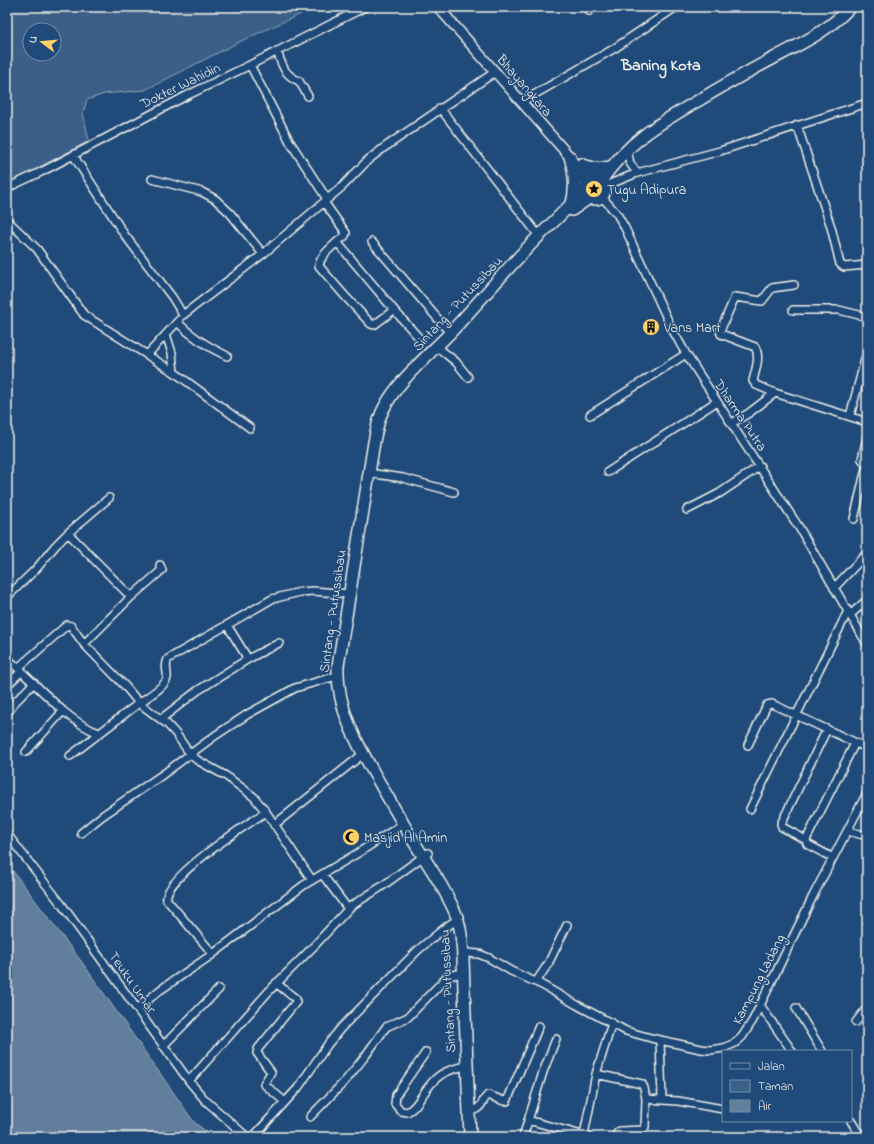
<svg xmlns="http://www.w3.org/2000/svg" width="874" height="1144" viewBox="0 0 874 1144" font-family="'Indie Flower',sans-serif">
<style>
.green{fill:#3a5f88;stroke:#97a8b8;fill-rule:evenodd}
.water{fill:#627e9d;stroke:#9cacbb}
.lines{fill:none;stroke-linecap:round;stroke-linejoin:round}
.minor-casing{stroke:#f4f1e8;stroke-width:10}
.major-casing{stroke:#f4f1e8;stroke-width:12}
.highway-casing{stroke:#f4f1e8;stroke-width:14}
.minor{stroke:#1f4a7a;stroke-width:7}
.major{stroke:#1f4a7a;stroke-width:9}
.highway{stroke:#1f4a7a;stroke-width:11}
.labels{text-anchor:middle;stroke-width:3;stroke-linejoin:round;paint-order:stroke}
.street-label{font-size:14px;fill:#f4f1e8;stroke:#1f4a7a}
.poi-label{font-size:14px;fill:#f4f1e8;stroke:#1f4a7a;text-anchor:start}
.quarter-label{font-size:16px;font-weight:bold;fill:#f4f1e8;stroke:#1f4a7a}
</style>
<rect width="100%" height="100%" fill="#1f4a7a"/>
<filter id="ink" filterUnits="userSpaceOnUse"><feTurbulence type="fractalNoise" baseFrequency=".025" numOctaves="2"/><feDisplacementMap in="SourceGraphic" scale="8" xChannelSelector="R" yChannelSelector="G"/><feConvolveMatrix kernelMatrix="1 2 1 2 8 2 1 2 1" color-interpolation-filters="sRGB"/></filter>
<g filter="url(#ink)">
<path class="green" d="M7,7H316L239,42L145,90L104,94L87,100L83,113L89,141L7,184ZM30,30H54V54H30Z"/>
<path class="water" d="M7,863L84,965L194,1122L213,1137H7Z"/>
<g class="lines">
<g class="minor-casing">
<path id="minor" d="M587,7L589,11
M277,51C282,65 284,75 299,81L308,96
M250,65L290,142L327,199
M525,100L615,48L676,7
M440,108L539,236
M797,125L831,227L840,264L844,267L867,265
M627,150L630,163L637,173
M73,155L124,234L172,297L183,315L263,254L343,186L368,160L385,147L495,72
M152,179L202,192L215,199L230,213L263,254
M605,186L637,173L720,151L867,103
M7,188L41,172L188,95L250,65L365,7
M602,197L617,214L625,228L672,329L686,354L800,529L867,644
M324,202L346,233L345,236L337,242L394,310L374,325L371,324L344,295L319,266C320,256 330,249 337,242
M7,220L37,249L84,315L174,372L250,428
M372,242L450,333
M394,310L421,340
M793,310H839L867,317
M177,322C192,337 208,347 227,356
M166,334L172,353L174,372
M441,350L456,362L468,377
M147,355L179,320
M775,393L756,385L753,381C755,371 761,357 755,347L721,334L720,331L735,297L762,301L772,288L794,285
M590,415L686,354
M850,416L867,352
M732,423L749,413L775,393L867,422
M867,437L862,459L864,462L867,463
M608,472L716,402
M375,474L403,478L454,492
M687,510L720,493L760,466
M854,519L867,464
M68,533L131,597
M834,588L867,553
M7,597L37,568L55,546L68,533L109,498
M850,615L867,600
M227,625L248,659
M84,644L125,686L139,703C146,698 166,686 167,678C168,671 164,666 168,659L272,599L300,592L313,591L349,594
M7,658L63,711L26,752
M18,668L67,625L71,626L84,644L131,597L162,570L160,565
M7,685L22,671
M63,711C75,721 85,728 99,733
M7,714L14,703L34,683
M161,719L197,691L248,659L279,643
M827,729L781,824L782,827L806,840L807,844L809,845L833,858
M748,745L767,705L772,704L867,748
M70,756L139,703L167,724L176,734L190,754L197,760L226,776L254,797L266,812L312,880
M750,809L848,611
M274,825L363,754
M848,831L867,836
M81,833L102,816L162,775L216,735L248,714L295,688L337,676
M7,834L62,905L189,1081L205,1100L247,1137
M806,840L855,743
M322,874L348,909
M467,953L479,954L489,958L511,971L542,985L577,1005L626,1031L651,1038L701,1049L710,1050L724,1048L735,1043L742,1037L753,1020L813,896L867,793
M213,954L167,900C161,879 249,823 266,812
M536,982L548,964L567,925
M276,983L296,999V1002L258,1049L257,1053L271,1072L264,1084L285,1102
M760,1005L792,1051
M796,1008L822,1051
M137,1009L160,990L213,954L304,885L358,853L403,824
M856,1022L867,1008
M660,1040L662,1099
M163,1046L219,989
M426,1052L396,1095L395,1104L401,1111L407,1112C414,1109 417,1103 422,1096C435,1076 443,1070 467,1066
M596,1074L642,1084L644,1088L646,1099L678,1101L723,1109
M189,1081L270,990L314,946L351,906L381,887L428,853
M474,1110C482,1108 482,1100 488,1095L504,1101H507L539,1026
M310,1117L346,1080L366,1055L386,1027L408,1017L448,976L463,973
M528,1120L589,1137
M851,1121L861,1137
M584,1135L596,1074L612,1023
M253,1137L298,1088L328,1044L341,1028L418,950L446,927L458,919
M523,1137L543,1072L556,1039
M615,1137L618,1132L620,1131L643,1130L645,1127L646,1099"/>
</g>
<g class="major-casing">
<path id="major" d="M438,7L570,157L586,184
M581,163L593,179"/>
</g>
<g class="highway-casing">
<path id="highway" d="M570,157C575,173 576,188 572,204
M582,165L599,169L610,167
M585 189a10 10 0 1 1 20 0a10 10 0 1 1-20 0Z
M601,181C628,142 656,125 696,102C721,87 746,73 772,59C800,44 829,31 850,7
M572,210L589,198
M470,1137C468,1088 466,1038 464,989C463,968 464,937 457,917C449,896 435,875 423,856C409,835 396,811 383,789C361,750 336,712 338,666L374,442C376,431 378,420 383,410C397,381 428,356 451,332C480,301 508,267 539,236C555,220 571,206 585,188"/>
</g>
<use href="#minor" class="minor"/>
<use href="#major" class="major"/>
<use href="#highway" class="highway"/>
</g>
</g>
<defs>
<g id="sight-disc" transform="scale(0.9)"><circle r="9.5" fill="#ffd166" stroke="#1f4a7a"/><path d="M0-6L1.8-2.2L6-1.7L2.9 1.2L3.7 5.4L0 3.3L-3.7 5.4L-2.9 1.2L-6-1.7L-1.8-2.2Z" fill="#111"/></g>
<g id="building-disc" transform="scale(0.9)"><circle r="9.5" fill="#ffd166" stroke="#1f4a7a"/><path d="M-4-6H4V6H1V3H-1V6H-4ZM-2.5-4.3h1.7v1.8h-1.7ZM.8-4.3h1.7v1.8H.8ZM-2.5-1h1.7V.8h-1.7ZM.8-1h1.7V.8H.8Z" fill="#111"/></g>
<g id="mosque-disc" transform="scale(0.9)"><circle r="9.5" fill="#ffd166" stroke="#1f4a7a"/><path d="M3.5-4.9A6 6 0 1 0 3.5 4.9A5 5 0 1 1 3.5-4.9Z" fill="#111"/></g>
</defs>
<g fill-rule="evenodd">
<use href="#sight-disc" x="594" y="189"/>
<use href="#building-disc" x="651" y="327"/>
<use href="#mosque-disc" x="351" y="837"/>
</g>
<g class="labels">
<g class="street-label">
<text transform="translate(180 85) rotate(-26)" y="5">Dokter Wahidin</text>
<text transform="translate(525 85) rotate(49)" y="5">Bhayangkara</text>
<text transform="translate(457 303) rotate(-47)" y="5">Sintang - Putussibau</text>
<text transform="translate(741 415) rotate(56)" y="5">Dharma Putra</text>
<text transform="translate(332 611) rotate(-82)" y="5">Sintang - Putussibau</text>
<text transform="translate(758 979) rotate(-63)" y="5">Kampung Ladang</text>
<text transform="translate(133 982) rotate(55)" y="5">Teuku Umar</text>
<text transform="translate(447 991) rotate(-93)" y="5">Sintang - Putussibau</text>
</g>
<g class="poi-label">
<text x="607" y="194">Tugu Adipura</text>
<text x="664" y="332">Vans Mart</text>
<text x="364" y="842">Masjid Al Amin</text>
</g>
<g class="quarter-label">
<text x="661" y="70">Baning Kota</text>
</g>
</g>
<rect width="874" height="1144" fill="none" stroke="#1f4a7a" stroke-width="24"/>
<rect x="12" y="12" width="850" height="1120" fill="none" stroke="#f4f1e8" stroke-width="1.5" filter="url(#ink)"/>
<rect x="722" y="1050" width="130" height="72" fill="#1f4a7a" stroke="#748da6"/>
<rect x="730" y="1063" width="20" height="6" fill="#1f4a7a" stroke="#748da6"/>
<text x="758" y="1070" font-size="12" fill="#f4f1e8">Jalan</text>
<rect x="730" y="1080" width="20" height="12" fill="#3a5f88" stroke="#748da6"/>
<text x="758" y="1090" font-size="12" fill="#f4f1e8">Taman</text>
<rect x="730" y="1100" width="20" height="12" fill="#627e9d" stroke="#748da6"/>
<text x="758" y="1110" font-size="12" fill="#f4f1e8">Air</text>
<g transform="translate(42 42) rotate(286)"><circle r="19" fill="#1f4a7a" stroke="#748da6"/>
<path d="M0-3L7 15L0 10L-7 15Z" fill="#ffd166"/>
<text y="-6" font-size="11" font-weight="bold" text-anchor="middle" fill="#f4f1e8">U</text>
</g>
</svg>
